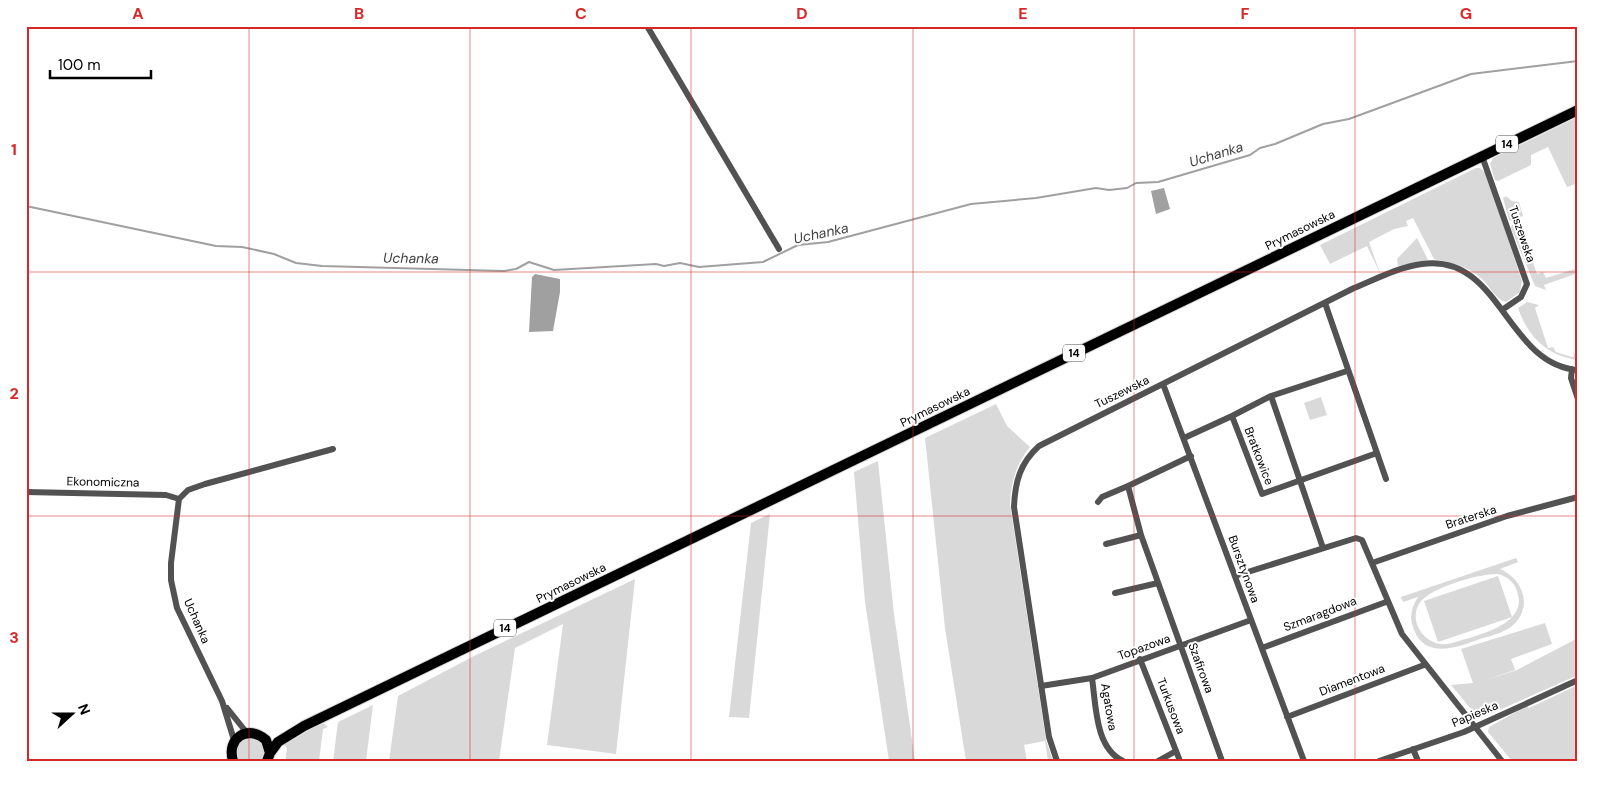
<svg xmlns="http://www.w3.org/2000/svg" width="1604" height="787" viewBox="0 0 1604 787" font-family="'DM Sans',sans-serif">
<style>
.green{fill:#d9d9d9;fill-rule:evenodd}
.water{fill:#a0a0a0}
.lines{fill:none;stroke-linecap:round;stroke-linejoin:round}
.stream{stroke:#a0a0a0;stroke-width:2}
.primary-casing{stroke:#dbdbdb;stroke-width:12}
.minor{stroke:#525252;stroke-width:6}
.primary{stroke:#000;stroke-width:10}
.grid{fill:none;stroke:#d62828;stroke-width:1;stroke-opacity:0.55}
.labels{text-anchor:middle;stroke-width:4;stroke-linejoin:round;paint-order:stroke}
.shield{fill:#fff;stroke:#4c4c4c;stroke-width:1}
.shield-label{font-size:11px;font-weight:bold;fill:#000}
.street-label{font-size:12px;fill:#000;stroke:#fff}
.water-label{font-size:14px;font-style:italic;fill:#414141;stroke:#fff}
.neatline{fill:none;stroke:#d62828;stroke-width:2}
.grid-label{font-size:16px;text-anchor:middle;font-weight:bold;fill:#d62828}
</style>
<rect width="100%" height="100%" fill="#fff"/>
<path class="green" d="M1578,117V183L1567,187L1548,147L1531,155V165L1498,181L1495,180L1490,164L1493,158Z
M1476,168H1480L1486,173L1522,281L1520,292L1506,302C1496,300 1489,285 1481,278C1467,266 1452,263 1434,259L1413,218L1406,221L1408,226L1394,229L1369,242L1380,273L1367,246L1330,264L1320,245Z
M1506,196L1512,201L1519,202L1523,216L1511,221L1509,220L1503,198Z
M1519,223L1537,274L1543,272L1546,278L1578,268V273L1544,285L1546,290L1535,286L1511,228L1512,225Z
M1417,238L1428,260L1398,266L1397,259Z
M1527,302L1539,305L1535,308L1548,348L1553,347L1556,352L1572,357L1574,356L1573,351L1578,360C1547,356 1528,337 1518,308Z
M1321,397L1327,415L1310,420L1304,403Z
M996,404L1007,426L1030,447C1016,464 1011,482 1010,504L1046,740L1053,761H1048L1045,741L1024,745L1027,761H966L945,628L925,438Z
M878,461L894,614L915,761H889L865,602L854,472Z
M770,514L749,718L729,717L751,523Z
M1516,558L1518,562L1500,569C1523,579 1534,607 1512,626C1503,633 1490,636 1480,639C1458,647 1426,660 1414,630C1409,618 1411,608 1418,597L1403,602L1401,597ZM1498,574C1509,577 1516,584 1518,595C1526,626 1474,636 1452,643C1430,650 1407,625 1419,604C1428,588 1480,573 1498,574Z
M1498,576L1512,617L1438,642L1424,601Z
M635,579L616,754L547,745L563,624L515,648L499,761H389L398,696L472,657Z
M1545,623L1552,644L1511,659L1515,670L1480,682L1517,670L1578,638V675L1486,716L1476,715L1451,685L1473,683L1461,649Z
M1578,685V761H1512L1488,732L1489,727L1527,706L1529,708Z
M373,705L366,761H333L338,722Z
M323,723L328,727L323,729L319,761H285L287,749L284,743Z
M251,737L262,743L265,750L261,761H239L235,754L239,742Z"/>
<path class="water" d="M1164,188L1170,209L1156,214L1151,191Z
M535,274L560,279V292L553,331L529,332L532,277Z"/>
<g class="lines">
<path class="stream" d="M26,206L216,246L242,247L274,254L296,263L322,266L504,271L516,269L529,262L554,270L656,264L664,266L680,263L699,267L763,262L798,245L828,242L971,204L1036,198L1096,188L1109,190L1127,188L1136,183L1158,182L1250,155L1260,148L1275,144L1323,124L1349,119L1471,74L1578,61"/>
<g class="primary-casing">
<path id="primary" d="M270,753L278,742L304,726L1578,110
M233,761C226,738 248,724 266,740L270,753L267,761"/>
</g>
<path class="minor" d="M647,26L779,249
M1482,156L1527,284L1521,297L1502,310
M1325,303L1386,479
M1572,369L1571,378L1578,399
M1347,371L1271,396L1232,416L1262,494L1377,453
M1163,384L1304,761
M1271,396L1323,548
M1184,438L1232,416
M1191,456L1128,486L1141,535L1222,761
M26,492L166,495L179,499
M1098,502L1102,497L1128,486
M1106,544L1141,535
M1372,563L1507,516L1578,497
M1235,576L1356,538L1362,540L1402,634L1502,761
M1115,593L1158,583
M1262,648L1386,602
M1140,659L1180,761
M1092,678C1096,705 1095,748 1123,761
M1041,686L1092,678L1251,620
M227,708L247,733
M1287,717L1424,665
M234,740L222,701L177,608L171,580V563L179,499L188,490L205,484L333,449
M1413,749L1418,761
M1057,761L1049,737L1014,507C1015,482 1020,463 1039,446L1354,288C1376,279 1399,267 1422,264C1501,253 1506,365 1578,370
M1158,761L1176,751
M1379,761L1464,732L1578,680"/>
<use href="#primary" class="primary"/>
</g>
<path class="grid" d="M249,26V761M470,26V761M691,26V761M913,26V761M1134,26V761M1355,26V761M26,272H1578M26,516H1578"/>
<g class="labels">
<g class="shield">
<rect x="1496" y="135.5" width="22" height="17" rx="4"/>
<rect x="1063" y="344.5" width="22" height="17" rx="4"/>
<rect x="494" y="619.5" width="22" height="17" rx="4"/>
</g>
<g class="shield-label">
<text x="1507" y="148">14</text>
<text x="1074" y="357">14</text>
<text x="505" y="632">14</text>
</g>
<g class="street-label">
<text transform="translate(1300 230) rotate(-26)" y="4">Prymasowska</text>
<text transform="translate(1522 234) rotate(71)" y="4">Tuszewska</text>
<text transform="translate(1122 392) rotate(-26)" y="4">Tuszewska</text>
<text transform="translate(935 407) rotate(-26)" y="4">Prymasowska</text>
<text transform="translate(1259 456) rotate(69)" y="4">Bratkowice</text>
<text transform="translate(103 482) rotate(1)" y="4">Ekonomiczna</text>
<text transform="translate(1471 517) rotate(-18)" y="4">Braterska</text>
<text transform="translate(1244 569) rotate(70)" y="4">Bursztynowa</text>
<text transform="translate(571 583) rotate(-26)" y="4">Prymasowska</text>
<text transform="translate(1320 614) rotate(-21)" y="4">Szmaragdowa</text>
<text transform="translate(197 621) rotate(66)" y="4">Uchanka</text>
<text transform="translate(1144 647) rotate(-20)" y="4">Topazowa</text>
<text transform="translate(1201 668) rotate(70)" y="4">Szafirowa</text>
<text transform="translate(1352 680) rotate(-21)" y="4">Diamentowa</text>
<text transform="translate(1171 706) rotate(69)" y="4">Turkusowa</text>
<text transform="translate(1109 707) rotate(80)" y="4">Agatowa</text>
<text transform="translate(1475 714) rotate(-23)" y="4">Papieska</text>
</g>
<g class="water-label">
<text transform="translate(1216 154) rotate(-17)" y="5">Uchanka</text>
<text transform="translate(821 233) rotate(-12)" y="5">Uchanka</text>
<text transform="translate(411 258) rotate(1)" y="5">Uchanka</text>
</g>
</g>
<rect width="1604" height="787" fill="none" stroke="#ffffff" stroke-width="55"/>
<g transform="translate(72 714) rotate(69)" stroke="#ffffff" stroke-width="4" paint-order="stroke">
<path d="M0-4L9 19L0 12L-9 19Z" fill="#000000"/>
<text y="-8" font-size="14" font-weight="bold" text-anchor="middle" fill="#000000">N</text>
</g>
<path d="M50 70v8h101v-8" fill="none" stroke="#000000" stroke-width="2.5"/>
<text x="58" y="70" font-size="15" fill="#000000" stroke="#ffffff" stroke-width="4" paint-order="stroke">100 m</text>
<rect x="28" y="28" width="1548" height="732" class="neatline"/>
<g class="grid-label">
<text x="138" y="19">A</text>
<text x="359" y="19">B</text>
<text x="581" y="19">C</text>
<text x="802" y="19">D</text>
<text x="1023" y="19">E</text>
<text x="1245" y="19">F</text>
<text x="1466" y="19">G</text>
<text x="14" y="155">1</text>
<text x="14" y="399">2</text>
<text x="14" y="643">3</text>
</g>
</svg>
